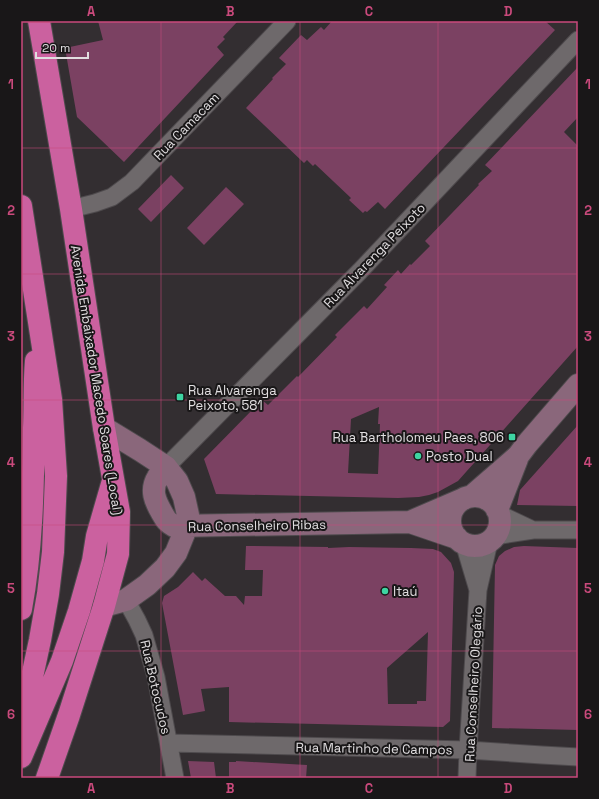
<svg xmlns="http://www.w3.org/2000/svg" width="599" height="799" viewBox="0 0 599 799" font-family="'Space Grotesk',sans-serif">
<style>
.building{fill:#7b4162;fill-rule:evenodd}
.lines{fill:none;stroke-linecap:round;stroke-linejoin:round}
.street-casing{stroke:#4e4a4d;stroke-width:19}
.secondary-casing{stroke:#4e4a4d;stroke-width:24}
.highway-casing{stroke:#4e4a4d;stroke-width:24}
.street{stroke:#6e696b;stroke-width:17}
.secondary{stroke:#8a677b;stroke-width:22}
.highway{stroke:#cb619f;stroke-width:22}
.grid{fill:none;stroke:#ca4a7c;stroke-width:1;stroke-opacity:0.55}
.poi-dot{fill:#3ed4a2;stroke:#191718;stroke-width:1.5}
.labels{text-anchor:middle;stroke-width:4;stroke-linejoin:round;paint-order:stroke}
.street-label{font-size:13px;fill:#e1dee0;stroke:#191718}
.poi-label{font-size:13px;fill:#e1dee0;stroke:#191718;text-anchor:start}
.neatline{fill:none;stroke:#ca4a7c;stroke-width:1.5}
.grid-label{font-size:13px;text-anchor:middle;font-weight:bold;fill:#ca4a7c}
</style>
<rect width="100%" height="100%" fill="#332e31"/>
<path class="building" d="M98,21H238L223,37L225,39L217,47L224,55L124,162L77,117L65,48L103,40Z
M332,21H545L555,30L385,209L378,202L367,212L365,211L363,213L349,200L351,198L315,164L313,166L307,160L304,163L246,108L273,79L272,78L286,64L279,58L301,35L307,40L321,27L324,30Z
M578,67V117L564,132L578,146V346L458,481L438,492L429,495L419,497L398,498L216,494L204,459L262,400L268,405L297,376L298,377L337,337L335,335L364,306L367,309L387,287L384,285L398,270L401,274L410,264L411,265L430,246L425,241L479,185L478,184L492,171L485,165ZM379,407L378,424H380L378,474L348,473L351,419Z
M171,175L184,188L151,222L138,209Z
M226,187L244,204L204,245L187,228Z
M578,425V506L517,505L520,490Z
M246,546L328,547V548L349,547L411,548L433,549L441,552L451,563L454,572L450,721L443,727L229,722V687L201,689L205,711L183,715L162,603L164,596L178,587L193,572L202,581L205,578L225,596H236L244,605L245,596H262L263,570H245ZM428,632L426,701H417V704H388L387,668Z
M524,546L578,548V730L492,728L495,565L499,556L505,551L514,547Z
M188,761L214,762L216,778H191Z
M236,761L307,765L306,778H229V762H236Z"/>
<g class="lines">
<g class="street-casing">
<path id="street" d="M71,209L95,203L112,197L132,182L287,21
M166,467L360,271L578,40
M499,514L533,530
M495,536L533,530H578
M464,543L478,590
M126,600L137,620L144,635L156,677L175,778
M169,743L468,750L542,755L578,757
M467,778L468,750L478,590L489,542"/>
</g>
<g class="secondary-casing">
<path id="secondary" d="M104,428L140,450L166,467L177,481L184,497L188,515L187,526L176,553L165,568L147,585L126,600L104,606
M166,467C164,470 160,473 158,477C150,490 155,501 162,513C166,520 167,522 174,526L410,522L457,538
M472,496L518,456L527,444L578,385
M450 521a25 25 0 1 1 50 0a25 25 0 1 1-50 0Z
M497,510L517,459
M410,522L461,500"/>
</g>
<g class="highway-casing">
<path id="highway" d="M39,21L71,209L104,428L119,512L118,554L104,606L69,715L47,778
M21,206L51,399L56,476L53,552L48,594L40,640L21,728
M21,609C32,550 33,488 34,428C35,406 34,383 36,361
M21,757L62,661L79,611L93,561L97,536L112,484"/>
</g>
<use href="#street" class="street"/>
<use href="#secondary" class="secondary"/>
<use href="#highway" class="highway"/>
</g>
<path class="grid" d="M161,21V778M300,21V778M438,21V778M21,148H578M21,274H578M21,400H578M21,525H578M21,651H578"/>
<g class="poi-dot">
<rect x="176" y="393" width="8" height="8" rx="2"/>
<rect x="508" y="433" width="8" height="8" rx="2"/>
<circle cx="418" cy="456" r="4"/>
<circle cx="385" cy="591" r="4"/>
</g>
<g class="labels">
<g class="street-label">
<text transform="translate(186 126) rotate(-46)" y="5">Rua Camacam</text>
<text transform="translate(374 255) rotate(-46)" y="5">Rua Alvarenga Peixoto</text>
<text transform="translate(97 380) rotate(81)" y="5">Avenida Embaixador Macedo Soares (Local)</text>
<text transform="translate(257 525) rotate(-1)" y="5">Rua Conselheiro Ribas</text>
<text transform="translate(473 684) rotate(-87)" y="5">Rua Conselheiro Olegário</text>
<text transform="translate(156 687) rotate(77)" y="5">Rua Botocudos</text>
<text transform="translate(374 748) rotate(1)" y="5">Rua Martinho de Campos</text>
</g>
<g class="poi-label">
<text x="188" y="395">Rua Alvarenga<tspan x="188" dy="15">Peixoto, 581</tspan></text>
<text x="504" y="442" text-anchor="end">Rua Bartholomeu Paes, 806</text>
<text x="426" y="461">Posto Dual</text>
<text x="393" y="596">Itaú</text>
</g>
</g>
<rect width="599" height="799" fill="none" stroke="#191718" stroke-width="44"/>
<path d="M36 52v6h52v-6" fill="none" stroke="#e1dee0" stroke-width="2"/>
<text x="42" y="52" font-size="12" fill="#e1dee0" stroke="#191718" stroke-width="3" paint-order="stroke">20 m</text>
<rect x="22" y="22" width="555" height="755" class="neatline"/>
<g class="grid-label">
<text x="91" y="16">A</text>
<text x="230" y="16">B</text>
<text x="369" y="16">C</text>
<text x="508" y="16">D</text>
<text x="11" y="89">1</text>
<text x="588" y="89">1</text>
<text x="11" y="215">2</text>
<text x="588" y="215">2</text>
<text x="11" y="341">3</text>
<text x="588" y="341">3</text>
<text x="11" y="467">4</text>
<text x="588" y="467">4</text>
<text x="11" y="593">5</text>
<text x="588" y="593">5</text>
<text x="11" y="719">6</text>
<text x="588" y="719">6</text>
<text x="91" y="793">A</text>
<text x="230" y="793">B</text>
<text x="369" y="793">C</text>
<text x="508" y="793">D</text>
</g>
</svg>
